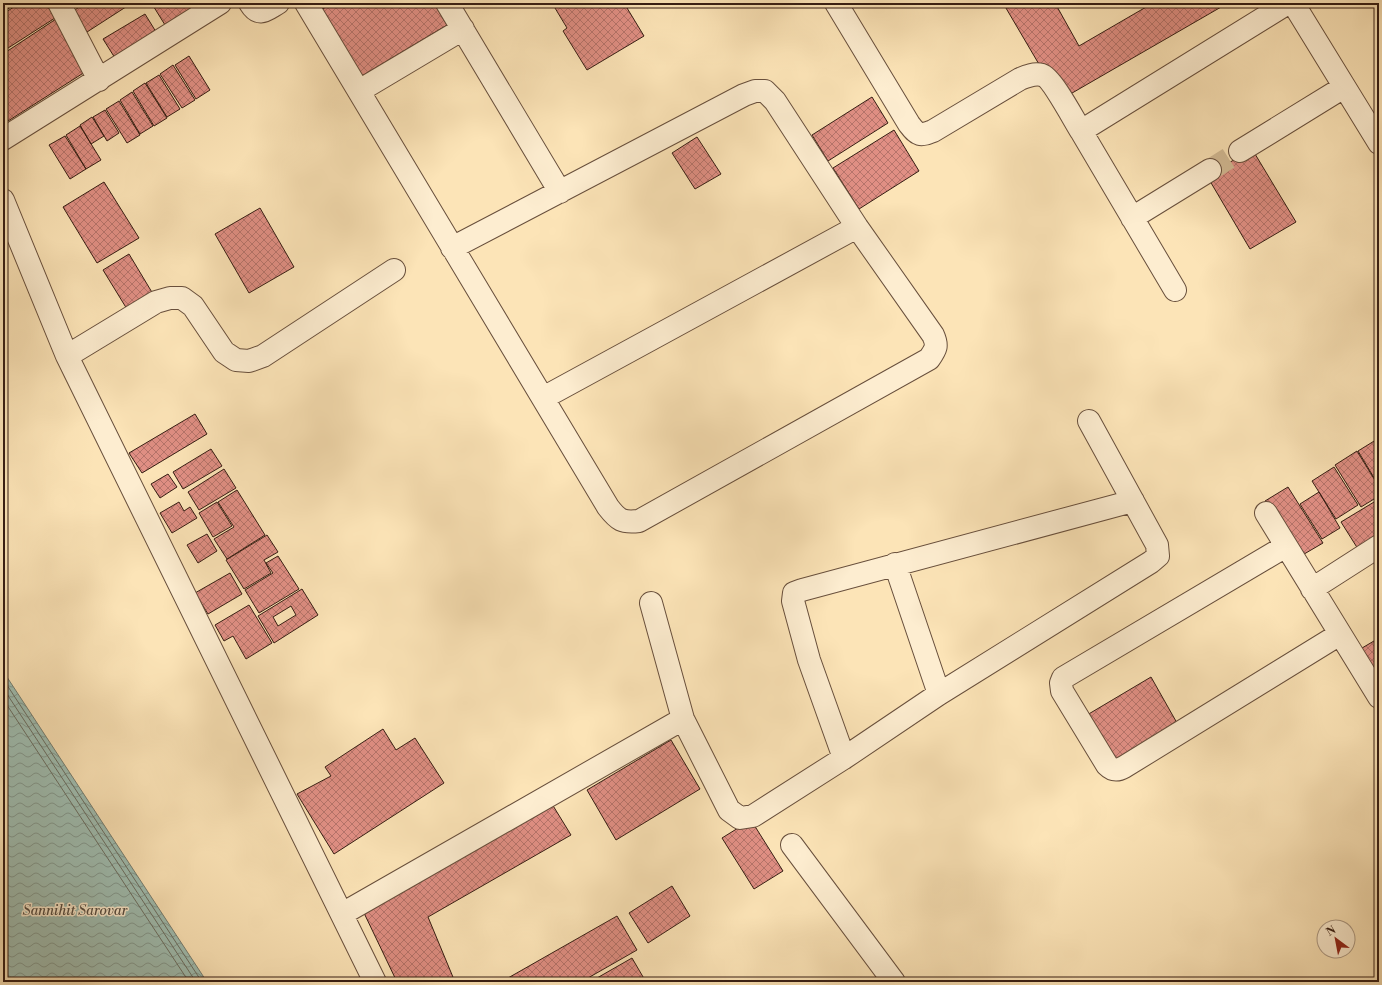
<svg xmlns="http://www.w3.org/2000/svg" width="1382" height="985" viewBox="0 0 1382 985" font-family="'Libre Bodoni',serif">
<style>
.water{fill:url(#water-waves);stroke:#757e72}
.lines{fill:none;stroke-linecap:round;stroke-linejoin:round}
.shore{stroke:#6a6e62;stroke-width:1}
.building{fill:url(#building-cross-hatch);stroke:#361d13;fill-rule:evenodd}
.minor-tunnel{stroke:#d4bc96;stroke-width:22;stroke-dasharray:22 11;stroke-linecap:butt}
.minor-casing{stroke:#684f3c;stroke-width:24}
.minor{stroke:#fdedd0;stroke-width:22}
.labels{text-anchor:middle;stroke-width:3;stroke-linejoin:round;paint-order:stroke}
.water-label{font-size:14px;font-style:italic;fill:#564d43;stroke:#fdedd0}
</style>
<defs>
<pattern id="water-waves" width="16" height="10" patternUnits="userSpaceOnUse"><rect width="16" height="10" fill="#9fbeb2"/><path d="M0 5q4-4 8 0t8 0" fill="none" stroke="#829a90"/></pattern>
<pattern id="building-cross-hatch" width="8" height="8" patternUnits="userSpaceOnUse"><rect width="8" height="8" fill="#e08f84"/><path d="M0 0l8 8M0 8l8-8" fill="none" stroke="#b6746b"/></pattern>
</defs>
<rect width="100%" height="100%" fill="#fce4b7"/>
<filter id="stains"><feTurbulence type="fractalNoise" baseFrequency=".005" numOctaves="4"/><feColorMatrix values="0 0 0 0 .2 0 0 0 0 .09 0 0 0 0 .02 0 0 0 .5 -.17"/></filter>
<radialGradient id="worn" r=".72"><stop offset=".6" stop-color="#630" stop-opacity="0"/><stop offset="1" stop-color="#630" stop-opacity=".3"/></radialGradient>
<path class="water" d="M3,671L207,982H3Z"/>
<g class="lines">
<path class="shore" d="M3,679L202,982
M3,688L196,982
M3,699L189,982"/>
</g>
<path class="building" d="M3,3H17L3,12Z
M20,3H46L55,18L5,50L3,47V14Z
M86,3H132L87,32L73,11Z
M153,3H217L170,33L152,4Z
M332,3H434L447,25L355,80L315,14Z
M552,3H624L644,36L587,70L563,31L567,28Z
M1003,3H1055L1079,46L1153,3H1228L1060,100Z
M145,14L161,40L120,66L103,39Z
M56,19L85,72L8,121L3,110V54Z
M189,56L210,90L196,99L175,65Z
M173,65L195,100L182,108L160,74Z
M159,75L180,109L167,117L146,83Z
M145,83L167,118L154,126L133,91Z
M132,92L153,126L140,134L120,100Z
M872,97L888,123L828,161L812,135Z
M119,101L140,135L127,143L106,109Z
M105,110L119,133L107,141L93,117Z
M92,117L104,136L91,144L80,125Z
M80,126L101,160L86,169L66,135Z
M894,130L919,171L859,209L833,168Z
M65,136L86,169L70,179L49,145Z
M697,137L721,174L695,189L672,153Z
M1252,149L1296,222L1250,249L1207,176Z
M104,182L139,238L97,263L63,207Z
M260,208L294,267L249,293L215,234Z
M129,254L156,299L130,314L103,270Z
M195,414L207,434L142,473L129,453Z
M1379,438V486L1358,451Z
M211,449L222,466L183,489L173,472Z
M1357,451L1379,487V496L1361,507L1335,465Z
M1334,467L1358,505L1336,519L1312,481Z
M224,469L236,488L199,510L188,492Z
M168,474L177,487L160,498L151,484Z
M1288,487L1323,543L1299,557L1265,501Z
M237,490L265,535L227,559L214,539L234,527L218,502Z
M1319,492L1340,528L1322,539L1300,504Z
M1379,499V536L1358,549L1341,522Z
M179,502L184,511L190,507L197,518L172,533L160,513Z
M217,502L232,526L213,537L199,513Z
M207,534L217,551L198,563L187,545Z
M267,535L278,552L264,560L271,573L244,589L226,560Z
M278,556L299,589L259,613L245,590L273,573L266,563Z
M230,573L242,594L208,614L195,593Z
M302,589L318,615L274,643L258,616ZM291,606L296,615L278,626L273,617Z
M249,605L272,643L246,659L233,636L224,641L215,625Z
M1379,638V687L1357,651Z
M1151,677L1177,723L1117,760L1087,715Z
M383,729L396,750L415,738L444,783L334,854L297,794L331,776L325,767Z
M671,740L700,789L616,840L587,790Z
M552,804L571,835L428,917L455,982H397L364,913Z
M751,820L783,871L754,889L722,838Z
M672,886L690,916L648,943L629,913Z
M617,916L637,950L581,982H501Z
M632,958L646,982H590Z"/>
<g class="lines">
<path class="minor-tunnel" d="M1210,170L1240,151"/>
<g class="minor-casing">
<path id="minor" d="M59,3L99,80
M250,3C259,18 266,10 278,3
M306,3L608,507C618,520 622,523 639,521L929,359C936,349 938,346 933,335L857,227L775,101L765,91H755L744,95L452,248
M447,3L560,192
M836,3L909,124C918,136 920,136 933,131L1020,79C1027,76 1034,73 1042,75C1052,78 1074,120 1081,131L1288,3
M1293,3L1379,143
M359,91L463,29
M1081,131L1175,290
M3,139L220,3
M1240,151L1344,87
M3,200L67,356L375,982
M1132,218L1210,170
M67,356L156,302L170,298H182L193,306L224,352L236,360L249,361L263,356L394,270
M543,398L857,227
M1266,513L1379,697
M1286,546L1063,678L1061,683L1062,691L1107,765C1113,771 1117,771 1124,767L1340,634
M895,564L939,694
M1312,589L1379,546
M651,603L683,719L729,810L740,818L753,816L844,758L939,694L1151,562L1158,556L1157,545L1089,421
M844,758L809,660L793,601L794,593L802,590L1133,501
M792,845L894,982
M342,914L683,719"/>
</g>
<use href="#minor" class="minor"/>
</g>
<g class="labels">
<g class="water-label">
<text x="75" y="915">Sannihit Sarovar</text>
</g>
</g>
<rect width="1382" height="985" fill="none" stroke="#fce4b7" stroke-width="16"/>
<rect x="4" y="4" width="1374" height="977" fill="none" stroke="#361d13" stroke-width="2"/>
<rect x="8" y="8" width="1366" height="969" fill="none" stroke="#361d13"/>
<g transform="translate(1336 939) rotate(328)"><circle r="19" fill="#fdedd0" stroke="#ad9a84"/>
<path d="M0-3L7 15L0 10L-7 15Z" fill="#8f2418"/>
<text y="-6" font-size="11" font-weight="bold" text-anchor="middle" fill="#361d13">N</text>
</g>
<rect width="100%" height="100%" filter="url(#stains)"/>
<rect width="100%" height="100%" fill="url(#worn)"/>
</svg>
